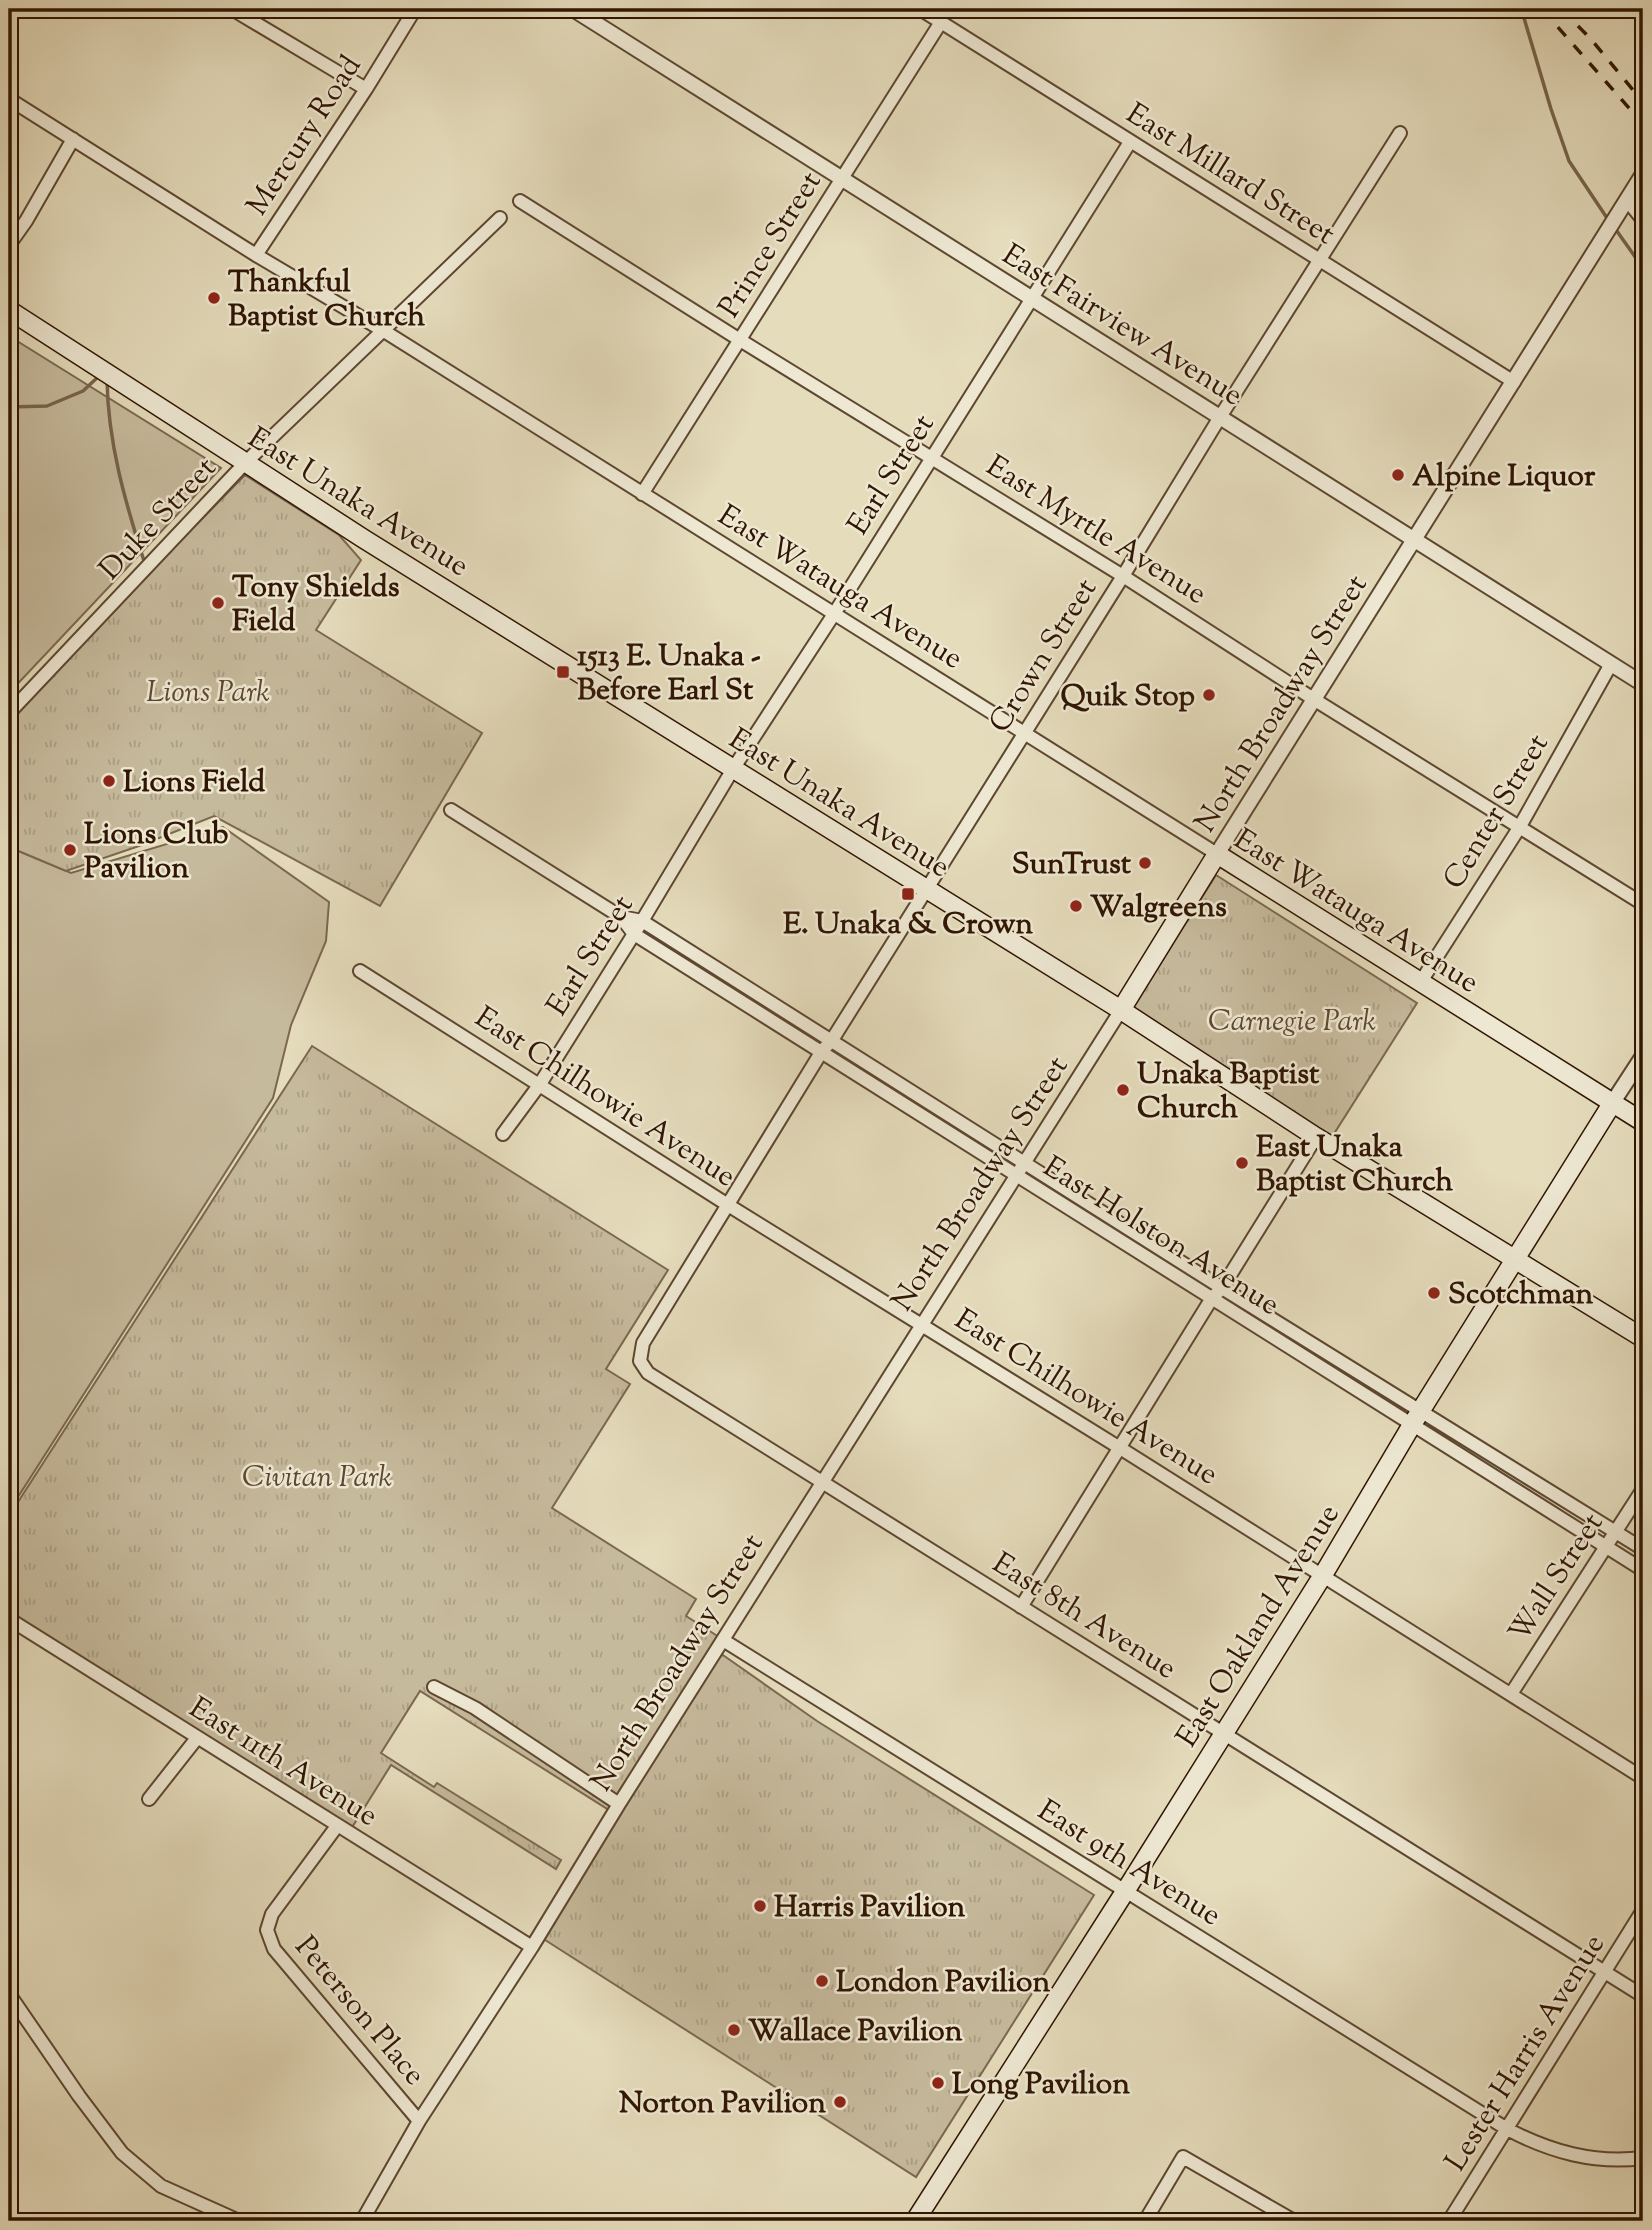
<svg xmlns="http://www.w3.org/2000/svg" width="1652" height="2230" viewBox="0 0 1652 2230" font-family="'Sorts Mill Goudy',serif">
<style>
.green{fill:#c6ba9c;stroke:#7b684f;stroke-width:2}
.park{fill:url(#park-tufts);stroke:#7b684f;stroke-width:2}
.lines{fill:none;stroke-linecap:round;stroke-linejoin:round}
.stream{stroke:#77644c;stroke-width:3.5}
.minor-casing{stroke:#5d4730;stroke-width:16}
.tertiary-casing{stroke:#5d4730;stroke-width:18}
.secondary-casing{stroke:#301502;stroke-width:21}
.minor{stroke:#eee8d3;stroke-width:12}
.tertiary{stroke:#eee8d3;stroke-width:14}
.secondary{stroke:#eee8d3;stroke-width:18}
.rail{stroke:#301502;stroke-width:3.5;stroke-dasharray:12 12;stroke-linecap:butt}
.poi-dot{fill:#8f2418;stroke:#eee8d3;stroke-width:2.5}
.labels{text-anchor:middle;stroke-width:5;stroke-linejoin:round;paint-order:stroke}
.street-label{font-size:30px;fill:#301502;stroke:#eee8d3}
.poi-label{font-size:30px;font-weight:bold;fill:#301502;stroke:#eee8d3;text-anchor:start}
.park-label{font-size:30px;font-style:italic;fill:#5d4730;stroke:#eee8d3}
</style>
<defs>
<pattern id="park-tufts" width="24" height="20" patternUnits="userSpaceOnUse" patternTransform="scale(1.75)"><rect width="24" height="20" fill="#c6ba9c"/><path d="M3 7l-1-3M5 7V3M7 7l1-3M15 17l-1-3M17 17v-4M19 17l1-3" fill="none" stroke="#aa9f85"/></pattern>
</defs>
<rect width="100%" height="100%" fill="#e5dcbc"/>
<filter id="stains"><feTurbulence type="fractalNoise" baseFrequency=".00286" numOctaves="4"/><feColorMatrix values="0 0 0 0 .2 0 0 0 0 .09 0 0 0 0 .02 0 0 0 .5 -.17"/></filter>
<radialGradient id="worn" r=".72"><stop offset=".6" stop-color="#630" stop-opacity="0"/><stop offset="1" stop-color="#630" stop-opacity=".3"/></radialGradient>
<path class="green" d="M9,336L221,468L9,693Z
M223,827L329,902L326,941L291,1025L273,1098L9,1511V847L71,873Z"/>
<path class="park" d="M245,475L339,535L361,560L316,630L482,733L380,906L214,816L139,846L66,871L9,847V716Z
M1216,875L1417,1003L1330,1140L1129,1013Z
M312,1046L668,1270L606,1369L630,1384L552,1508L696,1599L686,1616L719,1637L609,1810L420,1691L381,1753L434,1787L437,1783L561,1860L556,1869L391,1765L351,1829L9,1613V1516Z
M720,1653L817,1721L1094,1895L916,2177L542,1938Z"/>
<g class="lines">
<path class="stream" d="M1525,9L1524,18L1551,109L1569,161L1609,221
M1614,227L1643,268
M107,380C108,443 125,501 144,561
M9,407L47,406L83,391L99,376"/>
<g class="minor-casing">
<path id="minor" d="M232,9L366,89
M920,9L1514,382
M9,99L256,255L384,331L1217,854
M1400,133L1220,417L1123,576L832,1040L822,1051L643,1343L640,1361L648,1373L1643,1996
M1627,200L1643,220
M520,201L740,340L1123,576L1315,700L1643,904
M9,245L26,221L73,139
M256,255L366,89L415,9
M642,494L941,22
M9,713L246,462L500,218
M451,810L621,917L634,934L1643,1570
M621,917L642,921L1222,1288L1643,1549
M360,971L728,1205L1120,1448L1643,1778
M1420,983L1519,828L1611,664
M503,1134L540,1084L642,921L733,769L834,614L1130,142
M1021,1607L1212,1298L1222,1288L1316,1137
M9,1619L532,1947
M723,1640L1507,2129C1551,2152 1594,2164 1643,2158
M434,1687L475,1708L619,1804
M1511,1694L1643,1489
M149,1799L197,1738
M337,1826L272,1914L267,1930L274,1949L419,2121
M9,1994L79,2096L122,2153L161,2186L239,2221
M362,2221L419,2121L532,1947L619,1804L1121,1010
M1145,2221L1183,2157L1294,2221
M1449,2221L1643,1910"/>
</g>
<g class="tertiary-casing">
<path id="tertiary" d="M573,9L1643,684
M1217,854L1643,174
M1613,1102L1643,1056"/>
</g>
<g class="secondary-casing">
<path id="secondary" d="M9,310L364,539L1121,1010L1316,1137L1643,1338
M1121,1010L1217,854L1643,1122
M915,2221L1126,1890L1323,1575L1413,1423L1613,1102"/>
</g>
<use href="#minor" class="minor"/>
<use href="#tertiary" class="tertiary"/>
<use href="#secondary" class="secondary"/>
<path class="rail" d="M1542,9L1643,124
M1561,9L1590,38L1643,102"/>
</g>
<g class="poi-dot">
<circle cx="214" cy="298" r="7"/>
<circle cx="1398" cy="475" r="7"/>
<circle cx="218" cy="603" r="7"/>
<rect x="556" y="665" width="14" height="14" rx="3.5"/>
<circle cx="1209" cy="695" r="7"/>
<circle cx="109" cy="781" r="7"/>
<circle cx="70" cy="850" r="7"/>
<circle cx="1145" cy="863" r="7"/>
<rect x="901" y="887" width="14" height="14" rx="3.5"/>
<circle cx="1076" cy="906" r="7"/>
<circle cx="1123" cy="1090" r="7"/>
<circle cx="1242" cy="1163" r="7"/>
<circle cx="1434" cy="1293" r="7"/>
<circle cx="760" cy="1906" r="7"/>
<circle cx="822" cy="1981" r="7"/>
<circle cx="734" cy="2030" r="7"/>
<circle cx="938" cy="2083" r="7"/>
<circle cx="840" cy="2102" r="7"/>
</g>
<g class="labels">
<g class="street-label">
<text transform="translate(303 135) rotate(-57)" y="10">Mercury Road</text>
<text transform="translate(1231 173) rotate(32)" y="10">East Millard Street</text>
<text transform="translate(769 244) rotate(-58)" y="10">Prince Street</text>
<text transform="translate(1123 324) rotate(32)" y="10">East Fairview Avenue</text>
<text transform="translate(890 474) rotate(-58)" y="10">Earl Street</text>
<text transform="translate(359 501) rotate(32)" y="10">East Unaka Avenue</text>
<text transform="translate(157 518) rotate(-47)" y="10">Duke Street</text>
<text transform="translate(1097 529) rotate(32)" y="10">East Myrtle Avenue</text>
<text transform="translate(841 586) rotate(32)" y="10">East Watauga Avenue</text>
<text transform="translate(1042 655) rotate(-58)" y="10">Crown Street</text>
<text transform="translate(1280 703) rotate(-58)" y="10">North Broadway Street</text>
<text transform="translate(840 802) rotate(32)" y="10">East Unaka Avenue</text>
<text transform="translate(1495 811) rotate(-59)" y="10">Center Street</text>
<text transform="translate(1357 910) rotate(32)" y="10">East Watauga Avenue</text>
<text transform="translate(589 955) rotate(-58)" y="10">Earl Street</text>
<text transform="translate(606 1096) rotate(33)" y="10">East Chilhowie Avenue</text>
<text transform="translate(979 1183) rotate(-57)" y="10">North Broadway Street</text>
<text transform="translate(1162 1235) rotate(32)" y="10">East Holston Avenue</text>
<text transform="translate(1087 1396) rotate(32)" y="10">East Chilhowie Avenue</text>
<text transform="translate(1555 1577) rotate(-57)" y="10">Wall Street</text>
<text transform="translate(1085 1615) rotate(32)" y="10">East 8th Avenue</text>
<text transform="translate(1257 1625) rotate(-58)" y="10">East Oakland Avenue</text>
<text transform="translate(676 1662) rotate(-58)" y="10">North Broadway Street</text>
<text transform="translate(284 1761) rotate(32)" y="10">East 11th Avenue</text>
<text transform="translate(1130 1862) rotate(32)" y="10">East 9th Avenue</text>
<text transform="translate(361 2010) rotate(50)" y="10">Peterson Place</text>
<text transform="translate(1524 2052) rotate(-58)" y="10">Lester Harris Avenue</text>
</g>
<g class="poi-label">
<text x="228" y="291">Thankful<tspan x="228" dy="34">Baptist Church</tspan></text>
<text x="1412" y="485">Alpine Liquor</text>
<text x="232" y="596">Tony Shields<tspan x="232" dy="34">Field</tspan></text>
<text x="577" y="665">1513 E. Unaka -<tspan x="577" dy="34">Before Earl St</tspan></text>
<text x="1195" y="705" text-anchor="end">Quik Stop</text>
<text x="123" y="791">Lions Field</text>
<text x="84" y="843">Lions Club<tspan x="84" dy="34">Pavilion</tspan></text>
<text x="1131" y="873" text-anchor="end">SunTrust</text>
<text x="1090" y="916">Walgreens</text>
<text x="908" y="933" text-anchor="middle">E. Unaka &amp; Crown</text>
<text x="1137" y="1083">Unaka Baptist<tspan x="1137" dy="34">Church</tspan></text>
<text x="1256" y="1156">East Unaka<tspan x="1256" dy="34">Baptist Church</tspan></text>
<text x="1448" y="1303">Scotchman</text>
<text x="774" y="1916">Harris Pavilion</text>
<text x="836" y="1991">London Pavilion</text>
<text x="748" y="2040">Wallace Pavilion</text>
<text x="952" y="2093">Long Pavilion</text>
<text x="826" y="2112" text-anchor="end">Norton Pavilion</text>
</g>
<g class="park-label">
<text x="208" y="701">Lions Park</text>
<text x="1292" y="1030">Carnegie Park</text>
<text x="317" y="1486">Civitan Park</text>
</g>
</g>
<rect width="1652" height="2230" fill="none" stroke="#e5dcbc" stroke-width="35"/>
<rect x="10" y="10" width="1631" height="2209" fill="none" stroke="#301502" stroke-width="3.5"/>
<rect x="18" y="18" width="1617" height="2195" fill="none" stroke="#301502" stroke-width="2"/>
<rect width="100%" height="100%" filter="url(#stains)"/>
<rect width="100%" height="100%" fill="url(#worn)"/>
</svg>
